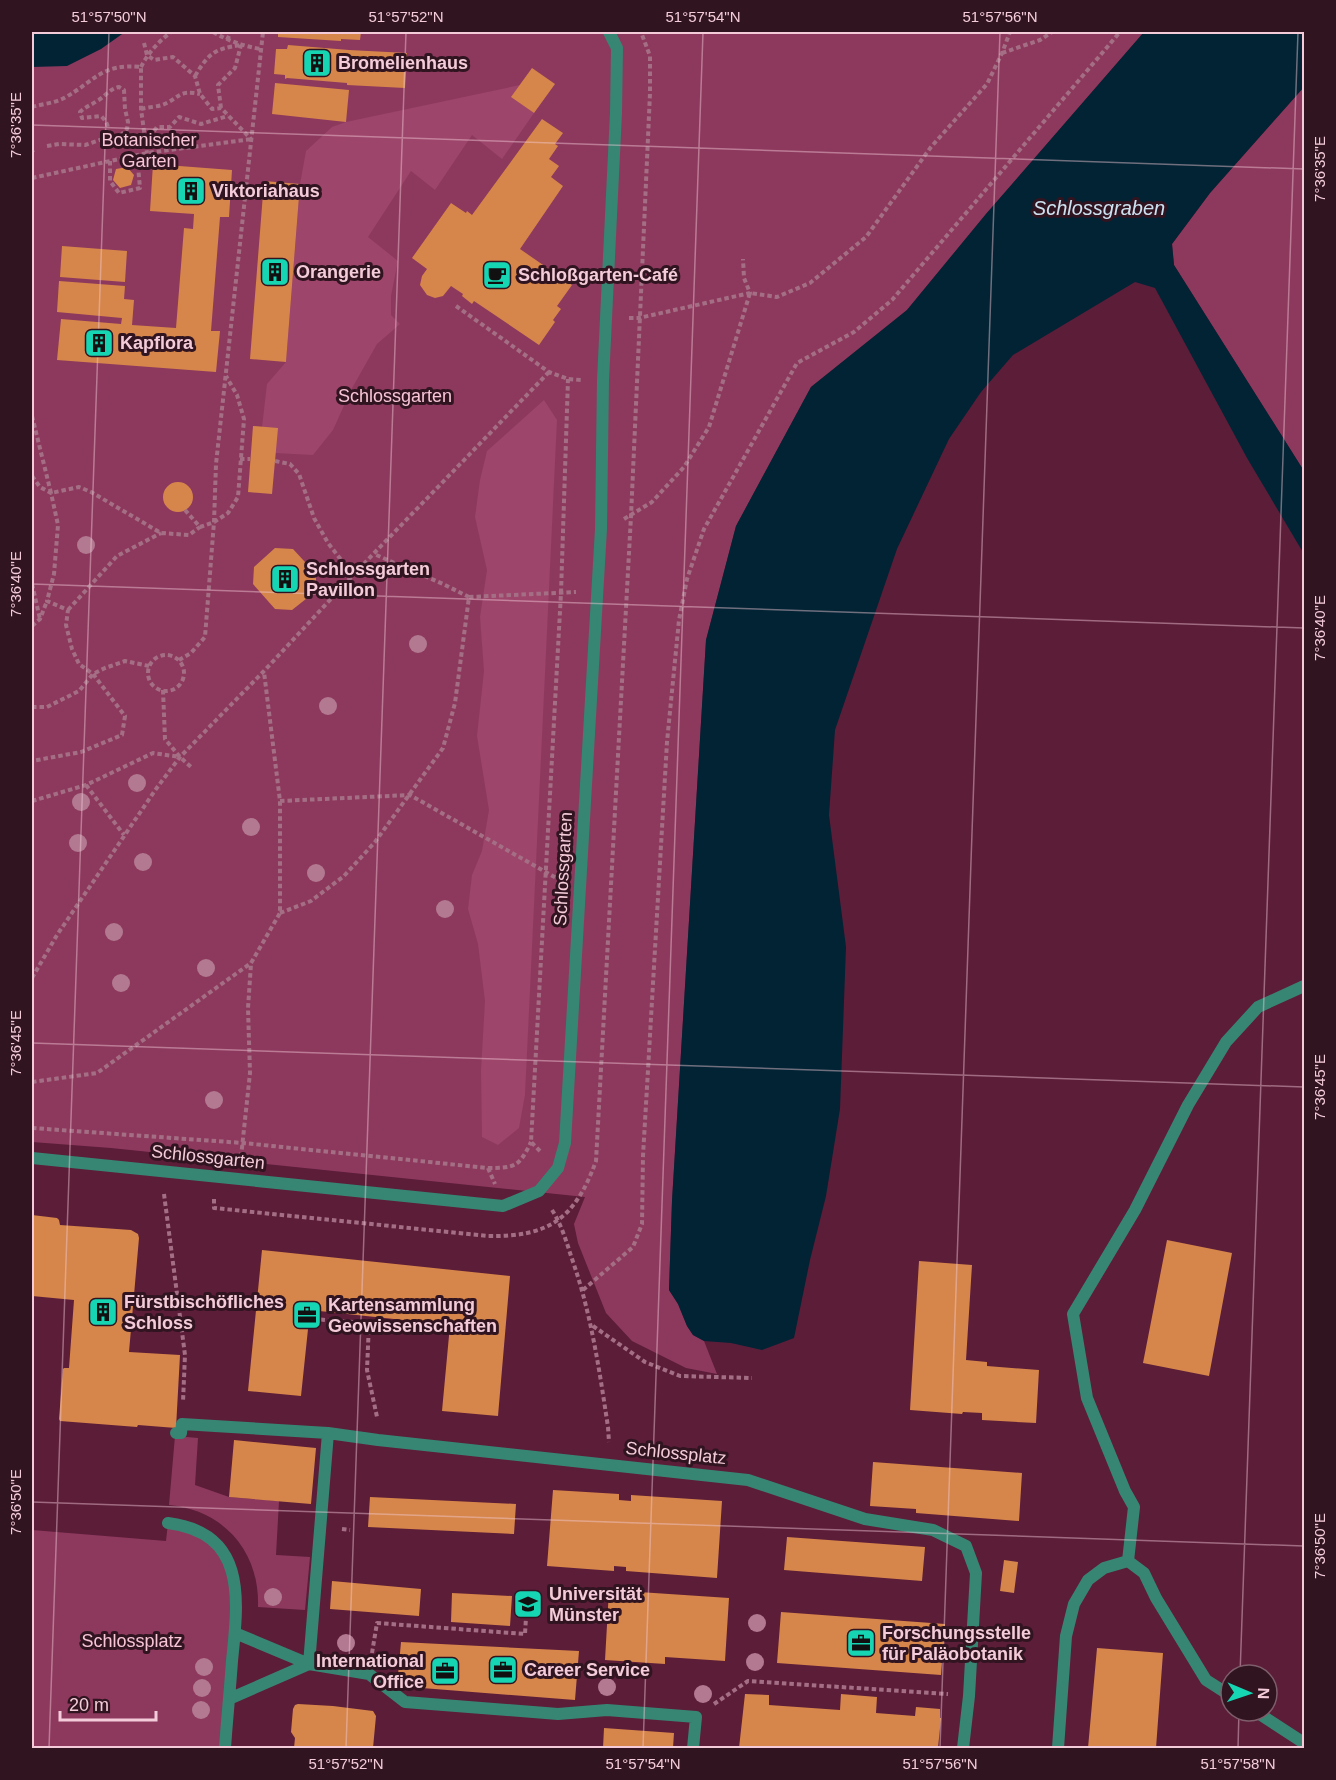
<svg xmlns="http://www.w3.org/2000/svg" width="1336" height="1780" viewBox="0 0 1336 1780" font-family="Arial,sans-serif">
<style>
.green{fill:#8d395e}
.forest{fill:#9d456b}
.water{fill:#022334}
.building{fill:#d6864a}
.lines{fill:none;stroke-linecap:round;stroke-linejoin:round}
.path{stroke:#a46f84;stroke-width:4;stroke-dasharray:4.5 3;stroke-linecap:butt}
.service{stroke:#378674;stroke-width:12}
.tree{fill:#b27990}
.ticks{fill:none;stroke:#f4ccd9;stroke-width:1.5;stroke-opacity:0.45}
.labels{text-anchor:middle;stroke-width:6;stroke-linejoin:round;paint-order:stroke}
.poi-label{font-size:18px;font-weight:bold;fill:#f4ccd9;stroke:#301420;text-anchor:start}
.park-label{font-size:18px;fill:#f8c5d7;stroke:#301420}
.street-label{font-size:18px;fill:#f4ccd9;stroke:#301420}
.water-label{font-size:20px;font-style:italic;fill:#cce2f0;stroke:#301420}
.neatline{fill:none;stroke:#f4ccd9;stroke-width:2}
.ticks-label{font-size:15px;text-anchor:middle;fill:#f4ccd9}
</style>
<rect width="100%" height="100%" fill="#5c1d39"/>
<path class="green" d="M32,32H1144L986,214L907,310L811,387L736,526L706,640L672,1201L669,1290L678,1304L687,1326L693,1335L704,1341L717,1374L686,1368L632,1341L606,1313L578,1243L574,1224L585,1197L111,1148L32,1142Z
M1304,87V471L1174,265L1172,244L1210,193Z
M175,1436L198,1438L195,1485L229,1497L279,1501L276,1555L310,1557L305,1610L258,1607C260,1552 224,1510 169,1505Z
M168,1523L198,1531L233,1571L225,1748H32V1530L166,1541Z"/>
<path class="forest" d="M520,85L512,97L534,113L502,159L472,135L435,190L411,171L368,237L398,261L391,296V315L400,324L377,344L351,390L333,430L313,455L275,453L262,427L267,384L286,362L300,184L306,151L332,127L346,122Z
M544,400L557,420L525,1095L519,1128L498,1145L482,1137L481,1070L485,1001L478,944L468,909L472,875L482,851L489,810L477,736L484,671L480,617L487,570L475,517L480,480L487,451Z"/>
<path class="water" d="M32,32H125L101,49L67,66L32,67Z
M1144,32H1304V87L1210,193L1172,244L1174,265L1304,471V554L1247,458L1155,288L1135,282L1013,355L981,392L949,439L897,549L835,730L829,815L846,947L840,1109L826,1196L810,1260L794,1338L762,1350L731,1343L704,1341L693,1335L687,1326L678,1304L669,1290L672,1201L706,640L736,526L811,387L907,310L986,214Z"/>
<path class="building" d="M278,32H361L360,40L341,39V41L278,37Z
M288,45L349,50L407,53L405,88L347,85V83L287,78L285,79V75L274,74L276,49H287Z
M532,68L555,84L534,113L511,97Z
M275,83L349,90L346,122L272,114Z
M542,119L563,133L555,144L558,146L549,159L559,166L551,177L563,186L520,249L572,285L557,306L561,309L553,320L555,322L539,345L474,301L472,304L462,296L463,294L451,286L443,296L435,298L427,295L420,285L422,276L427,269L412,258L451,203L466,213L467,211L472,215Z
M153,164L232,170L229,217H220L211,331H220L216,372L57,360L61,319L121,324L122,318L57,312L59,281L125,286L124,299L134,300L132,325L176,328L184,228L193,229L194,214L150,211Z
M127,167L134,175L131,185L120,188L113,180L116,169Z
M264,181L300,184L286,362L250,359Z
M62,246L127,251L125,282L60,277Z
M253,426L278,428L272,494L248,492Z
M163 497a15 15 0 1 1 30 0a15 15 0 1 1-30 0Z
M275,548L293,549L316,574V591L292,610L275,609L253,584L254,567Z
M32,1215L57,1218L59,1220L60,1225L131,1230L138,1234L139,1238L129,1352L180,1355L176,1428L138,1425L137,1427L60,1421L59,1419L63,1369L64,1368H69L74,1300L32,1296Z
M1167,1240L1232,1253L1209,1376L1143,1363Z
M262,1250L510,1276L498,1416L442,1411L450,1325L310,1310L301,1396L248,1391Z
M919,1261L972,1265L966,1360L987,1362V1366L1039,1370L1036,1423L982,1420V1413L963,1412L962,1414L910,1410Z
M234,1440L316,1448L311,1504L229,1497Z
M873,1462L1022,1473L1019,1521L916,1513V1509L870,1506Z
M553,1490L619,1494V1500L631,1501V1495L722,1501L717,1578L626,1571V1567L614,1566V1571L547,1566Z
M370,1497L516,1504L514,1534L368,1527Z
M787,1537L925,1547L922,1581L784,1570Z
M1004,1560L1018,1562L1014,1593L1000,1591Z
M332,1581L421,1589L419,1616L330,1609Z
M609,1590L729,1598L725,1661L665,1657V1664L605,1660Z
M452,1593L512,1596L510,1626L451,1622Z
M781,1612L945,1624L941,1675L777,1663Z
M401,1642L579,1651L575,1700L397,1686Z
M1097,1648L1163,1653L1156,1748H1088Z
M745,1694L769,1695V1705L840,1710L841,1694L877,1697L876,1713L915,1716L916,1707L940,1709V1718H941L938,1748H739Z
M298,1704L333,1706L373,1711L376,1716L373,1748H294L295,1738L291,1732L293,1709L295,1705Z
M604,1728L674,1733L673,1748H603Z"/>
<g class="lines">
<path class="path" d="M213,32C229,41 243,46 261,49
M227,40L231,32
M144,43L147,55L154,60L173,57L195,76L200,94L212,109L221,108L251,139
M1002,53L1040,40L1052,32
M141,67C148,53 158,42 171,32
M195,76C209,53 214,49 241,45
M32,107C42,104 55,103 64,98C94,82 101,63 141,67V109L147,153
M221,108L218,85L235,68L241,45
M141,109C148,107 156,107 162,105C179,99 178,89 200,94
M145,143L157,127H170L179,117L201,124L228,116
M47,146L59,144L85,145L106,138L120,136L127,129L128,122L125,109L124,90L119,87C109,89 106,96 97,101C91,105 85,107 80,112L82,118L101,116C109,124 109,128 106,138
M32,151L34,150
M110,161V181L119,193L140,188L137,155
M32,178L147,153L252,139
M456,306L549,372L568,379L581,380
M629,318H639L750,293L744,278L743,259
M32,416L51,493L79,487L91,492L161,533L189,535L200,527
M240,459H250
M275,461L290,464L299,474L314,518L328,543L352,574
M32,476L40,487L51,493L58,525L54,574L47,601L68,610L66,625L72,649L79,664L93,674L125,716L122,735L81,752L32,761
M185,510L200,527L214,522L228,513L238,497L244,419L237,395L226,376
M624,519L652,502L684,467L709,427L750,293L777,297L810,283L866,237L931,147L987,84L1002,53L1010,32
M32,584L40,619
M469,597L576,592
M68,610L117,556L161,533
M32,626L40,619L47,601
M148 673a18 18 0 1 1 36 0a18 18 0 1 1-36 0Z
M179,660L191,653L205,637L214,522L216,464L263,32
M163,690L165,739L180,757L191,767
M32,707H47L79,691L93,674L105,668L125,661L149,666
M86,785L124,835
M32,801L86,785L153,753L180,757
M280,801L410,795L558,879
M280,913L311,901L344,876L375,842L443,748L455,703L469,597L443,584L374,554
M32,978L57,935L156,789L180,757L264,671L353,575L549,372
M32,1082L97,1073L251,963L280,913V801L264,672
M32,1128L243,1143L488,1168C515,1168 519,1167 531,1142
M540,1151L531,1142L561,593L568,379
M241,1157L250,1073L248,1008L251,964
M488,1168L495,1184
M164,1194L185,1355L183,1402
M214,1199V1208L488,1236C549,1237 575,1219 596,1161L631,516L650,93V56L641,32
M552,1210C561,1224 566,1240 571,1256C591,1312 599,1368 608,1427L609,1442
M583,1290L633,1247L642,1224L643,1156L667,742L679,620L687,579L704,529L797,363L854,332L892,300L1120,32
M313,1319L445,1329
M369,1323L367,1370L377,1417
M593,1326L645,1362L680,1376L752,1378
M342,1529L350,1530
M372,1653L377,1623L525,1634L526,1617
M714,1704L748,1681L948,1694"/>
<path class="service" d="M32,1158L503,1206L539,1191L558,1168L565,1143L601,529L603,380L616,113L617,48L609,32
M176,1433H181L182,1424L328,1433L378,1440L748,1480L865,1519L933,1530L966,1546L976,1573L969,1696L963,1748
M168,1523C248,1533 238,1601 232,1661C230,1690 227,1719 225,1748
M235,1633L309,1664L369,1674L405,1702L558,1714L607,1710L696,1717L693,1748
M1231,1696L1206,1680L1156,1598L1144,1573L1128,1561L1134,1507L1125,1491L1087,1398L1073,1314L1135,1210L1188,1105L1226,1042L1258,1007L1304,986
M229,1699L309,1664L328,1433
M1255,1711L1304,1743
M1058,1748L1066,1636L1074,1604L1088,1580L1104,1568L1128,1561"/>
</g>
<g class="tree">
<circle cx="86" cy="545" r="9"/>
<circle cx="418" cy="644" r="9"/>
<circle cx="328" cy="706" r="9"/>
<circle cx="137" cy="783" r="9"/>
<circle cx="81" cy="802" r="9"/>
<circle cx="251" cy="827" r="9"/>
<circle cx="78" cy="843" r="9"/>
<circle cx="143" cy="862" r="9"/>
<circle cx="316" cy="873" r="9"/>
<circle cx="445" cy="909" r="9"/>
<circle cx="114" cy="932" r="9"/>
<circle cx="206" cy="968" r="9"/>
<circle cx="121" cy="983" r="9"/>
<circle cx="214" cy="1100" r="9"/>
<circle cx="273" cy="1597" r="9"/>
<circle cx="757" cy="1623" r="9"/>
<circle cx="346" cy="1643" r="9"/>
<circle cx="755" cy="1662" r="9"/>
<circle cx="204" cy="1667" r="9"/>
<circle cx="607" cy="1687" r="9"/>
<circle cx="202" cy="1688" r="9"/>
<circle cx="703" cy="1694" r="9"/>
<circle cx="201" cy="1710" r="9"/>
</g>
<path class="ticks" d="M32,125L1304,169M32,584L1304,628M32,1043L1304,1087M32,1502L1304,1546M1240,1675L1298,32M49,1748L109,32M346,1748L406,32M643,1748L703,32M940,1748L1000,32M1238,1748L1239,1711"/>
<defs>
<g id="building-square" transform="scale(1.5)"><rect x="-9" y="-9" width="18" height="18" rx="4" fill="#15d5b3" stroke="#301420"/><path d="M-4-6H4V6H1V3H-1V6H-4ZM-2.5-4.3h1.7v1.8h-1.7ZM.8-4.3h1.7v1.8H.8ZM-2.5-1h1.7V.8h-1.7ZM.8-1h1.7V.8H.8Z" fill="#111"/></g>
<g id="cafe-square" transform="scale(1.5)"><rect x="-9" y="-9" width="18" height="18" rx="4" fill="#15d5b3" stroke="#301420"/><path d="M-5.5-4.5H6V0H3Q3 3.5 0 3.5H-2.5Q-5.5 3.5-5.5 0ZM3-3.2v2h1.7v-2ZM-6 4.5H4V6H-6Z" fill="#111"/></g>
<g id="office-square" transform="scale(1.5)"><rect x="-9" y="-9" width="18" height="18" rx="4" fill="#15d5b3" stroke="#301420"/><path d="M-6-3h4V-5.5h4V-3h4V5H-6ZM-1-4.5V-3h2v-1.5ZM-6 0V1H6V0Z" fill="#111"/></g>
<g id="university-square" transform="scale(1.5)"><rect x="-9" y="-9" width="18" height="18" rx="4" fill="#15d5b3" stroke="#301420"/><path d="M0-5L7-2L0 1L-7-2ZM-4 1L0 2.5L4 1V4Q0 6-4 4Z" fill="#111"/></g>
</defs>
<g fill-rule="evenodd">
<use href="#building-square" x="317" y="63"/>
<use href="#building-square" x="191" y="191"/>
<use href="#building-square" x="275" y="272"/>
<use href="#cafe-square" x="497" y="275"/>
<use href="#building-square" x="99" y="343"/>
<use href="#building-square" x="285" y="579"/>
<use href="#building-square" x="103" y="1312"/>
<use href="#office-square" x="307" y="1315"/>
<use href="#university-square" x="528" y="1604"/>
<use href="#office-square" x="861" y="1643"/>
<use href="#office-square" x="503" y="1670"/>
<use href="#office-square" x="445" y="1671"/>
</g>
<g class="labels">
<g class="poi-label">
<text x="338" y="69">Bromelienhaus</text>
<text x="212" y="197">Viktoriahaus</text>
<text x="296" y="278">Orangerie</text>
<text x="518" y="281">Schloßgarten-Café</text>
<text x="120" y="349">Kapflora</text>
<text x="306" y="575">Schlossgarten<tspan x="306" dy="21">Pavillon</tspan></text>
<text x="124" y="1308">Fürstbischöfliches<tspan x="124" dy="21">Schloss</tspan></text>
<text x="328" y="1311">Kartensammlung<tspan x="328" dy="21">Geowissenschaften</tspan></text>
<text x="549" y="1600">Universität<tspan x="549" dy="21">Münster</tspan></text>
<text x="882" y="1639">Forschungsstelle<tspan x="882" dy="21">für Paläobotanik</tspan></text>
<text x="424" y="1667" text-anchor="end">International<tspan x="424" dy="21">Office</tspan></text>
<text x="524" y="1676">Career Service</text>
</g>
<g class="park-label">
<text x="149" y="146">Botanischer<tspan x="149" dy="21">Garten</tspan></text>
<text x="395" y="402">Schlossgarten</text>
<text x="132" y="1647">Schlossplatz</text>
</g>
<g class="street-label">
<text transform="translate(563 869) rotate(-87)" y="6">Schlossgarten</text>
<text transform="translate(208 1157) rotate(6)" y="6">Schlossgarten</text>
<text transform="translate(676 1453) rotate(6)" y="6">Schlossplatz</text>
</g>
<g class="water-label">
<text x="1099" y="215">Schlossgraben</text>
</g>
</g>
<rect width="1336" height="1780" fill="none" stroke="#301420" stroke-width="66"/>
<g transform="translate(1249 1693) rotate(92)"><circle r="28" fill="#301420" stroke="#7e5e6a" stroke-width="1.5"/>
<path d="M0-4.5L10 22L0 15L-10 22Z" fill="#15d5b3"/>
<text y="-9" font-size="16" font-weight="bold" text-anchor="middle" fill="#f4ccd9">N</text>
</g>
<path d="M60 1711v9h96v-9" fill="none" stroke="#f4ccd9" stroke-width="3"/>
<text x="69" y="1711" font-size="18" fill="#f4ccd9" stroke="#301420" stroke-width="4.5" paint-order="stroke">20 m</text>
<rect x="33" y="33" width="1270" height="1714" class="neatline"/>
<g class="ticks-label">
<text x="109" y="22">51°57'50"N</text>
<text x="406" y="22">51°57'52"N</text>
<text x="703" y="22">51°57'54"N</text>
<text x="1000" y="22">51°57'56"N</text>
<text transform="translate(16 125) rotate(-90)" y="5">7°36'35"E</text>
<text transform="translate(1320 169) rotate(-90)" y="5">7°36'35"E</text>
<text transform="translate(16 584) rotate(-90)" y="5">7°36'40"E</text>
<text transform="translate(1320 628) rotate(-90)" y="5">7°36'40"E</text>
<text transform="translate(16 1043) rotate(-90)" y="5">7°36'45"E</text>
<text transform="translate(1320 1087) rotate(-90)" y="5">7°36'45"E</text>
<text transform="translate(16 1502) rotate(-90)" y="5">7°36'50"E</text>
<text transform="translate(1320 1546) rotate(-90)" y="5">7°36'50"E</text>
<text x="346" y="1769">51°57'52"N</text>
<text x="643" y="1769">51°57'54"N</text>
<text x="940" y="1769">51°57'56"N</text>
<text x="1238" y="1769">51°57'58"N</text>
</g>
</svg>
